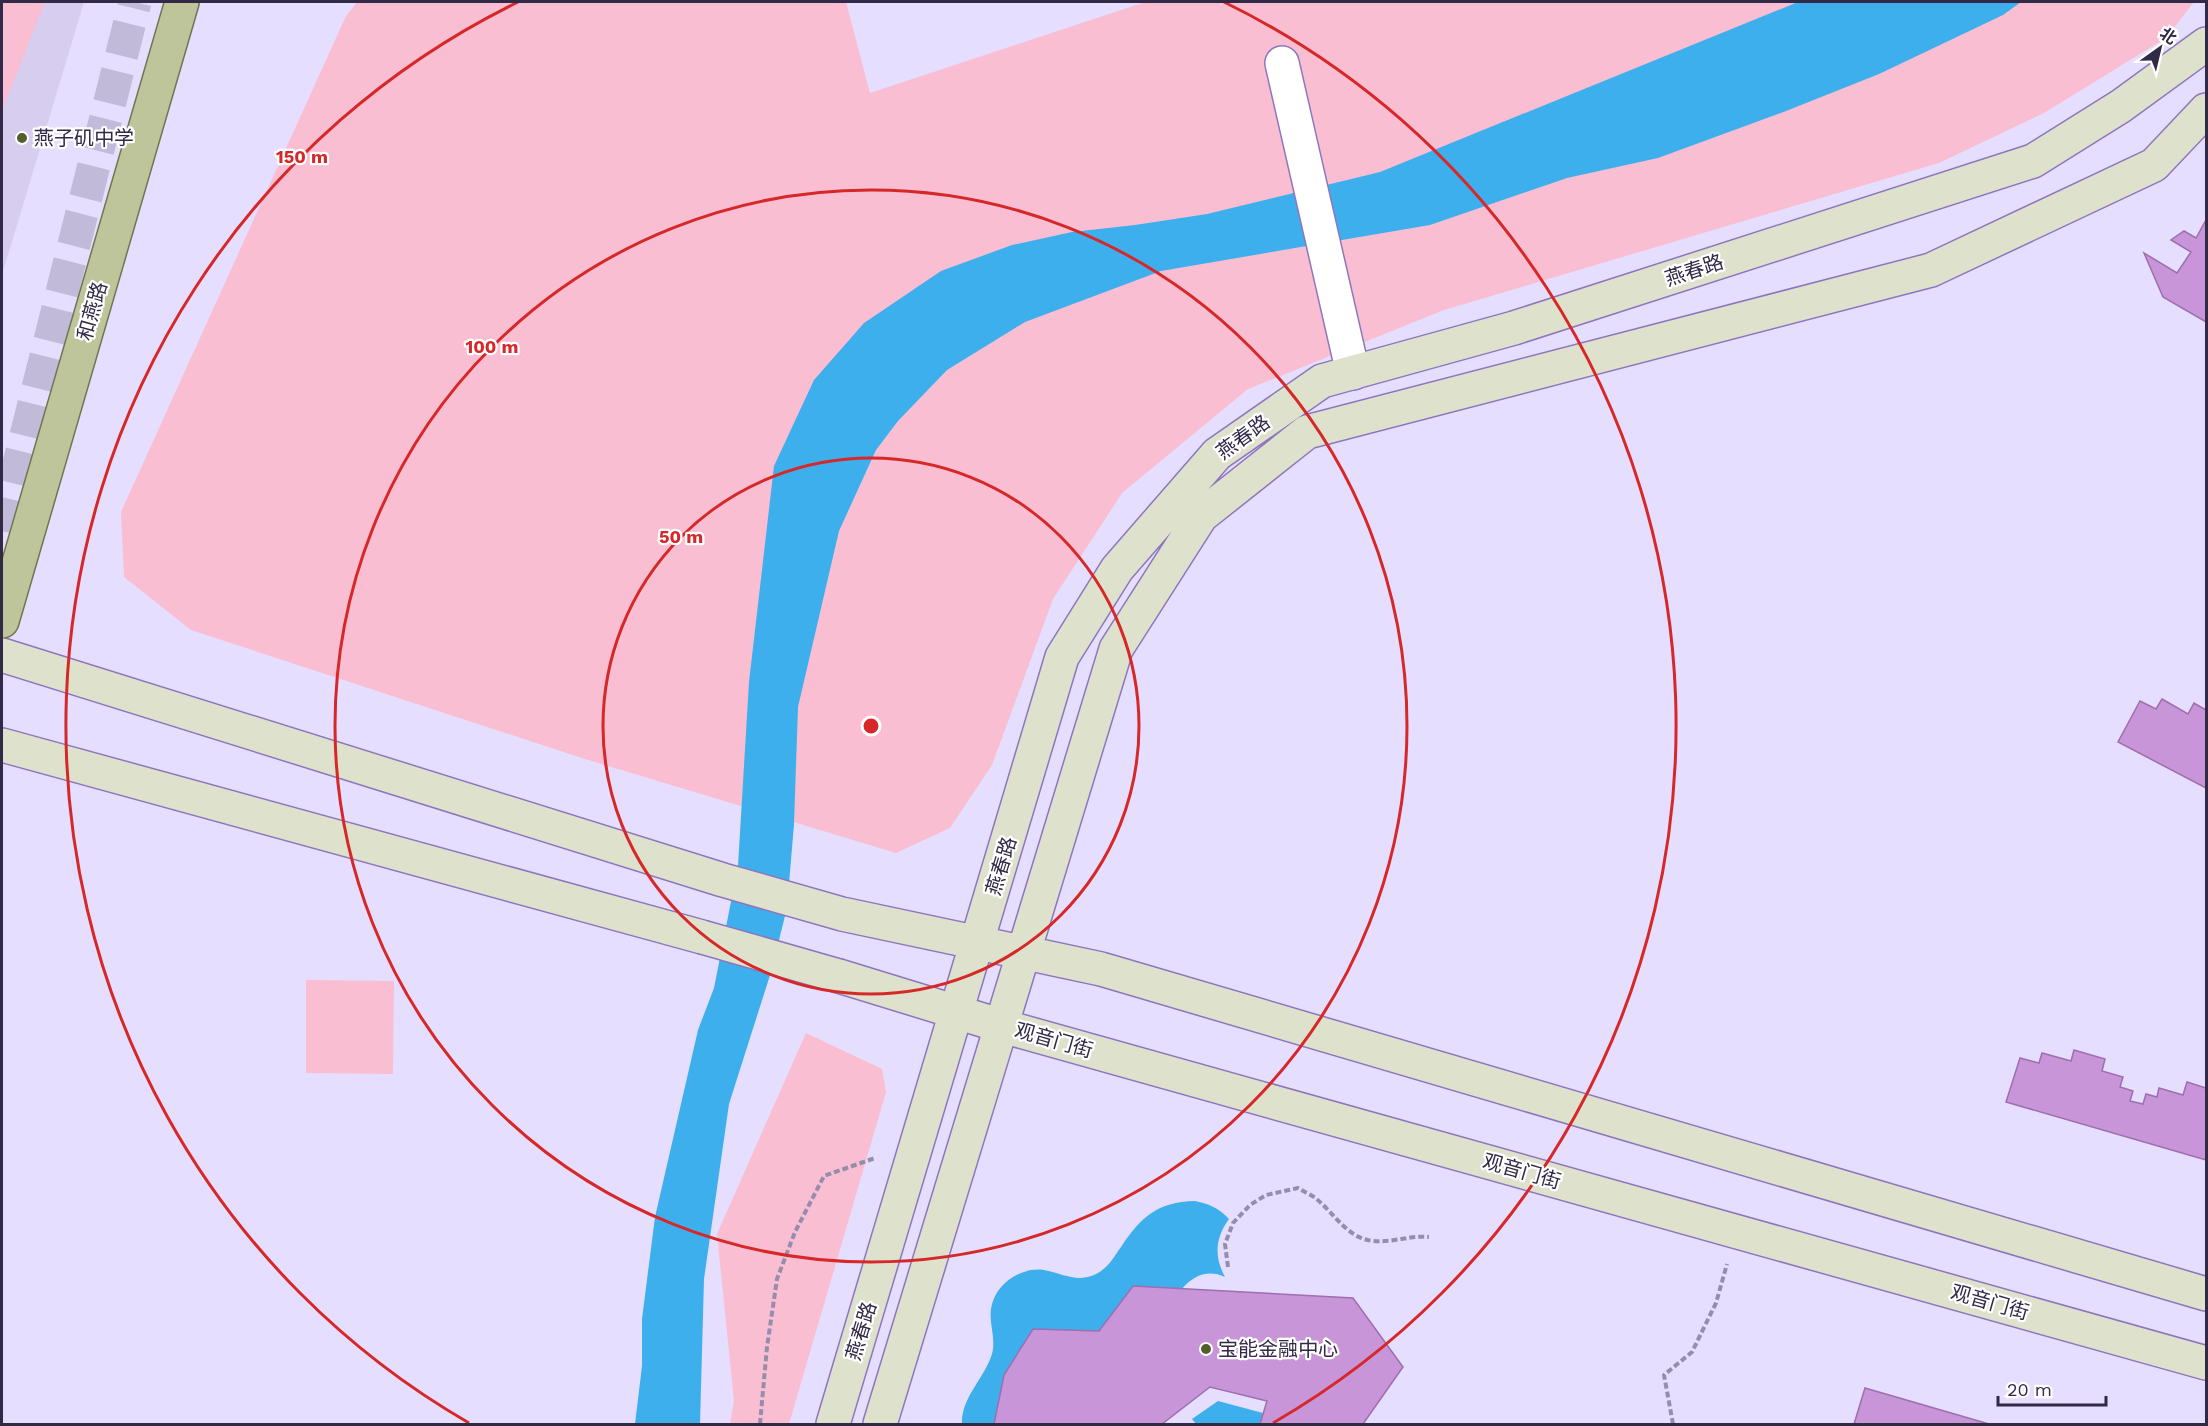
<svg xmlns="http://www.w3.org/2000/svg" width="2208" height="1426" viewBox="0 0 2208 1426" font-family="'Work Sans','Noto Sans SC',sans-serif">
<style>
.built{fill:#d6cdef}
.green{fill:#f9bed2}
.water{fill:#3eafed}
.building{fill:#c795d8;stroke:#9e6eae;stroke-width:1.5}
.lines{fill:none;stroke-linecap:round;stroke-linejoin:round}
.highway-tunnel{stroke:#c2bad9;stroke-width:33;stroke-dasharray:33 16;stroke-linecap:butt}
.street-casing{stroke:#8d76be;stroke-width:36}
.secondary-casing{stroke:#8d76be;stroke-width:36}
.primary-casing{stroke:#707652;stroke-width:36}
.path{stroke:#968dac;stroke-width:4;stroke-dasharray:6 3;stroke-linecap:butt}
.street{stroke:#fff;stroke-width:33}
.secondary{stroke:#dee2cd;stroke-width:33}
.primary{stroke:#bec59b;stroke-width:33}
.secondary-bridge-casing{stroke:#8d76be;stroke-width:36;stroke-linecap:butt}
.secondary-bridge{stroke:#dee2cd;stroke-width:33}
.ring{fill:none;stroke:#d62828;stroke-width:3}
.poi-dot{fill:#545d2c;stroke:#fff;stroke-width:2}
.labels{text-anchor:middle;stroke-width:4.5;stroke-linejoin:round;paint-order:stroke}
.poi-label{font-size:20px;fill:#322947;stroke:#fff;text-anchor:start}
.street-label{font-size:20px;fill:#322947;stroke:#fff}
.centre{fill:#d62828;stroke:#fff;stroke-width:3}
.ring-label{font-size:18px;text-anchor:middle;font-weight:bold;fill:#d62828;stroke:#fff;stroke-width:4.5;stroke-linejoin:round;paint-order:stroke}
</style>
<rect width="100%" height="100%" fill="#e6defe"/>
<path class="built" d="M2,2H84L2,275Z"/>
<path class="green" d="M2,2H45L2,111Z
M357,2H846L870,93L1145,2H2194L2166,38L2044,113L1939,163L1444,310L1248,389L1122,493L1053,599L992,765L950,828L896,853L585,759L191,630L124,577L121,512L346,16Z
M306,980L394,981L393,1074L306,1073Z
M806,1033L882,1069L886,1092L789,1424H730L734,1401L717,1234Z"/>
<path class="water" d="M1798,2H2021L2003,15L1879,74L1786,111L1658,158L1567,178L1430,225L1161,271L1025,322L947,370L898,421L876,450L839,531L798,707L794,824L787,908L771,972L729,1104L704,1279L700,1424H635L642,1366V1319L655,1217L698,1030L714,988L738,866L749,682L774,466L814,380L864,323L941,271L1012,245L1072,232L1135,225L1207,214L1380,172Z
M1195,1201C1209,1204 1219,1208 1229,1219C1215,1238 1214,1257 1225,1277C1209,1269 1193,1275 1182,1289L1133,1286L1099,1331L1033,1329L1004,1375L994,1424H962C961,1398 984,1379 992,1354C997,1336 986,1320 993,1301C1000,1281 1023,1267 1044,1270C1064,1274 1081,1285 1101,1271C1110,1265 1115,1255 1121,1247C1141,1217 1157,1202 1195,1201Z
M1218,1401L1263,1413L1260,1424H1196L1192,1419Z"/>
<path class="building" d="M2206,220V322L2163,297L2144,253L2177,273L2191,252L2171,240L2184,231L2196,238Z
M2162,699L2188,714L2194,703L2206,710V788L2118,742L2140,701L2156,709Z
M2074,1050L2105,1059L2102,1071L2123,1077L2120,1087L2133,1091L2130,1101L2143,1104L2146,1094L2157,1097L2159,1088L2183,1095L2187,1082L2206,1088V1160L2006,1102L2020,1058L2039,1063L2042,1053L2071,1061Z
M1133,1286L1353,1298L1403,1367L1363,1424H1260L1267,1401L1210,1387L1162,1424H994L1004,1375L1033,1329L1099,1331Z
M1865,1388L1989,1424H1854Z"/>
<g class="lines">
<path class="highway-tunnel" d="M2,531L135,2"/>
<g class="street-casing">
<path id="street" d="M1282,63L1353,373"/>
</g>
<g class="secondary-casing">
<path id="secondary" d="M2,655L723,880L842,914L1101,969L2206,1294
M2,745L702,937
M839,976L1002,1026L2206,1363
M833,1424L1062,657L1117,569L1217,454L1322,381L1514,328L2033,161L2121,106L2206,44
M880,1424L1116,649L1201,516L1307,432L1931,270L2154,165L2206,110"/>
</g>
<g class="primary-casing">
<path id="primary" d="M2,621L182,2"/>
</g>
<path class="path" d="M1228,1267L1225,1244L1233,1223L1250,1205L1266,1195L1298,1188C1303,1191 1309,1194 1314,1197C1334,1212 1346,1238 1373,1241C1392,1243 1410,1235 1429,1237
M760,1424L767,1347L777,1279L795,1232L824,1176L875,1158
M1673,1424L1664,1375L1692,1352L1716,1303L1727,1264"/>
<use href="#street" class="street"/>
<use href="#secondary" class="secondary"/>
<use href="#primary" class="primary"/>
<g class="secondary-bridge-casing">
<path id="secondary-bridge" d="M702,937L839,976"/>
</g>
<use href="#secondary-bridge" class="secondary-bridge"/>
</g>
<g class="ring">
<circle cx="871" cy="726" r="268"/>
<circle cx="871" cy="726" r="536"/>
<path d="M469 1423A805 805 0 0 1 518 2M1224 2A805 805 0 0 1 1273 1423"/>
</g>
<g class="poi-dot">
<circle cx="22" cy="138" r="6"/>
<circle cx="1206" cy="1349" r="6"/>
</g>
<g class="labels">
<g class="poi-label">
<text x="34" y="145">燕子矶中学</text>
<text x="1218" y="1356">宝能金融中心</text>
</g>
<g class="street-label">
<text transform="translate(1694 270) rotate(-18)" y="7">燕春路</text>
<text transform="translate(92 311) rotate(-74)" y="7">和燕路</text>
<text transform="translate(1243 437) rotate(-36)" y="7">燕春路</text>
<text transform="translate(1001 866) rotate(-73)" y="7">燕春路</text>
<text transform="translate(1054 1040) rotate(16)" y="7">观音门街</text>
<text transform="translate(1522 1171) rotate(16)" y="7">观音门街</text>
<text transform="translate(1990 1302) rotate(16)" y="7">观音门街</text>
<text transform="translate(861 1331) rotate(-73)" y="7">燕春路</text>
</g>
</g>
<circle cx="871" cy="726" r="9" class="centre"/>
<g class="ring-label">
<text x="302" y="163">150 m</text>
<text x="492" y="353">100 m</text>
<text x="681" y="543">50 m</text>
</g>
<rect width="2208" height="1426" fill="none" stroke="#322947" stroke-width="6"/>
<g transform="translate(2160 48) rotate(34)" stroke="#ffffff" stroke-width="4.5" paint-order="stroke">
<path d="M0-4.5L10 22L0 15L-10 22Z" fill="#322947"/>
<text y="-9" font-size="16" font-weight="bold" text-anchor="middle" fill="#322947">北</text>
</g>
<path d="M1998 1396v9h108v-9" fill="none" stroke="#322947" stroke-width="3"/>
<text x="2007" y="1396" font-size="18" fill="#322947" stroke="#ffffff" stroke-width="4.5" paint-order="stroke">20 m</text>
</svg>
